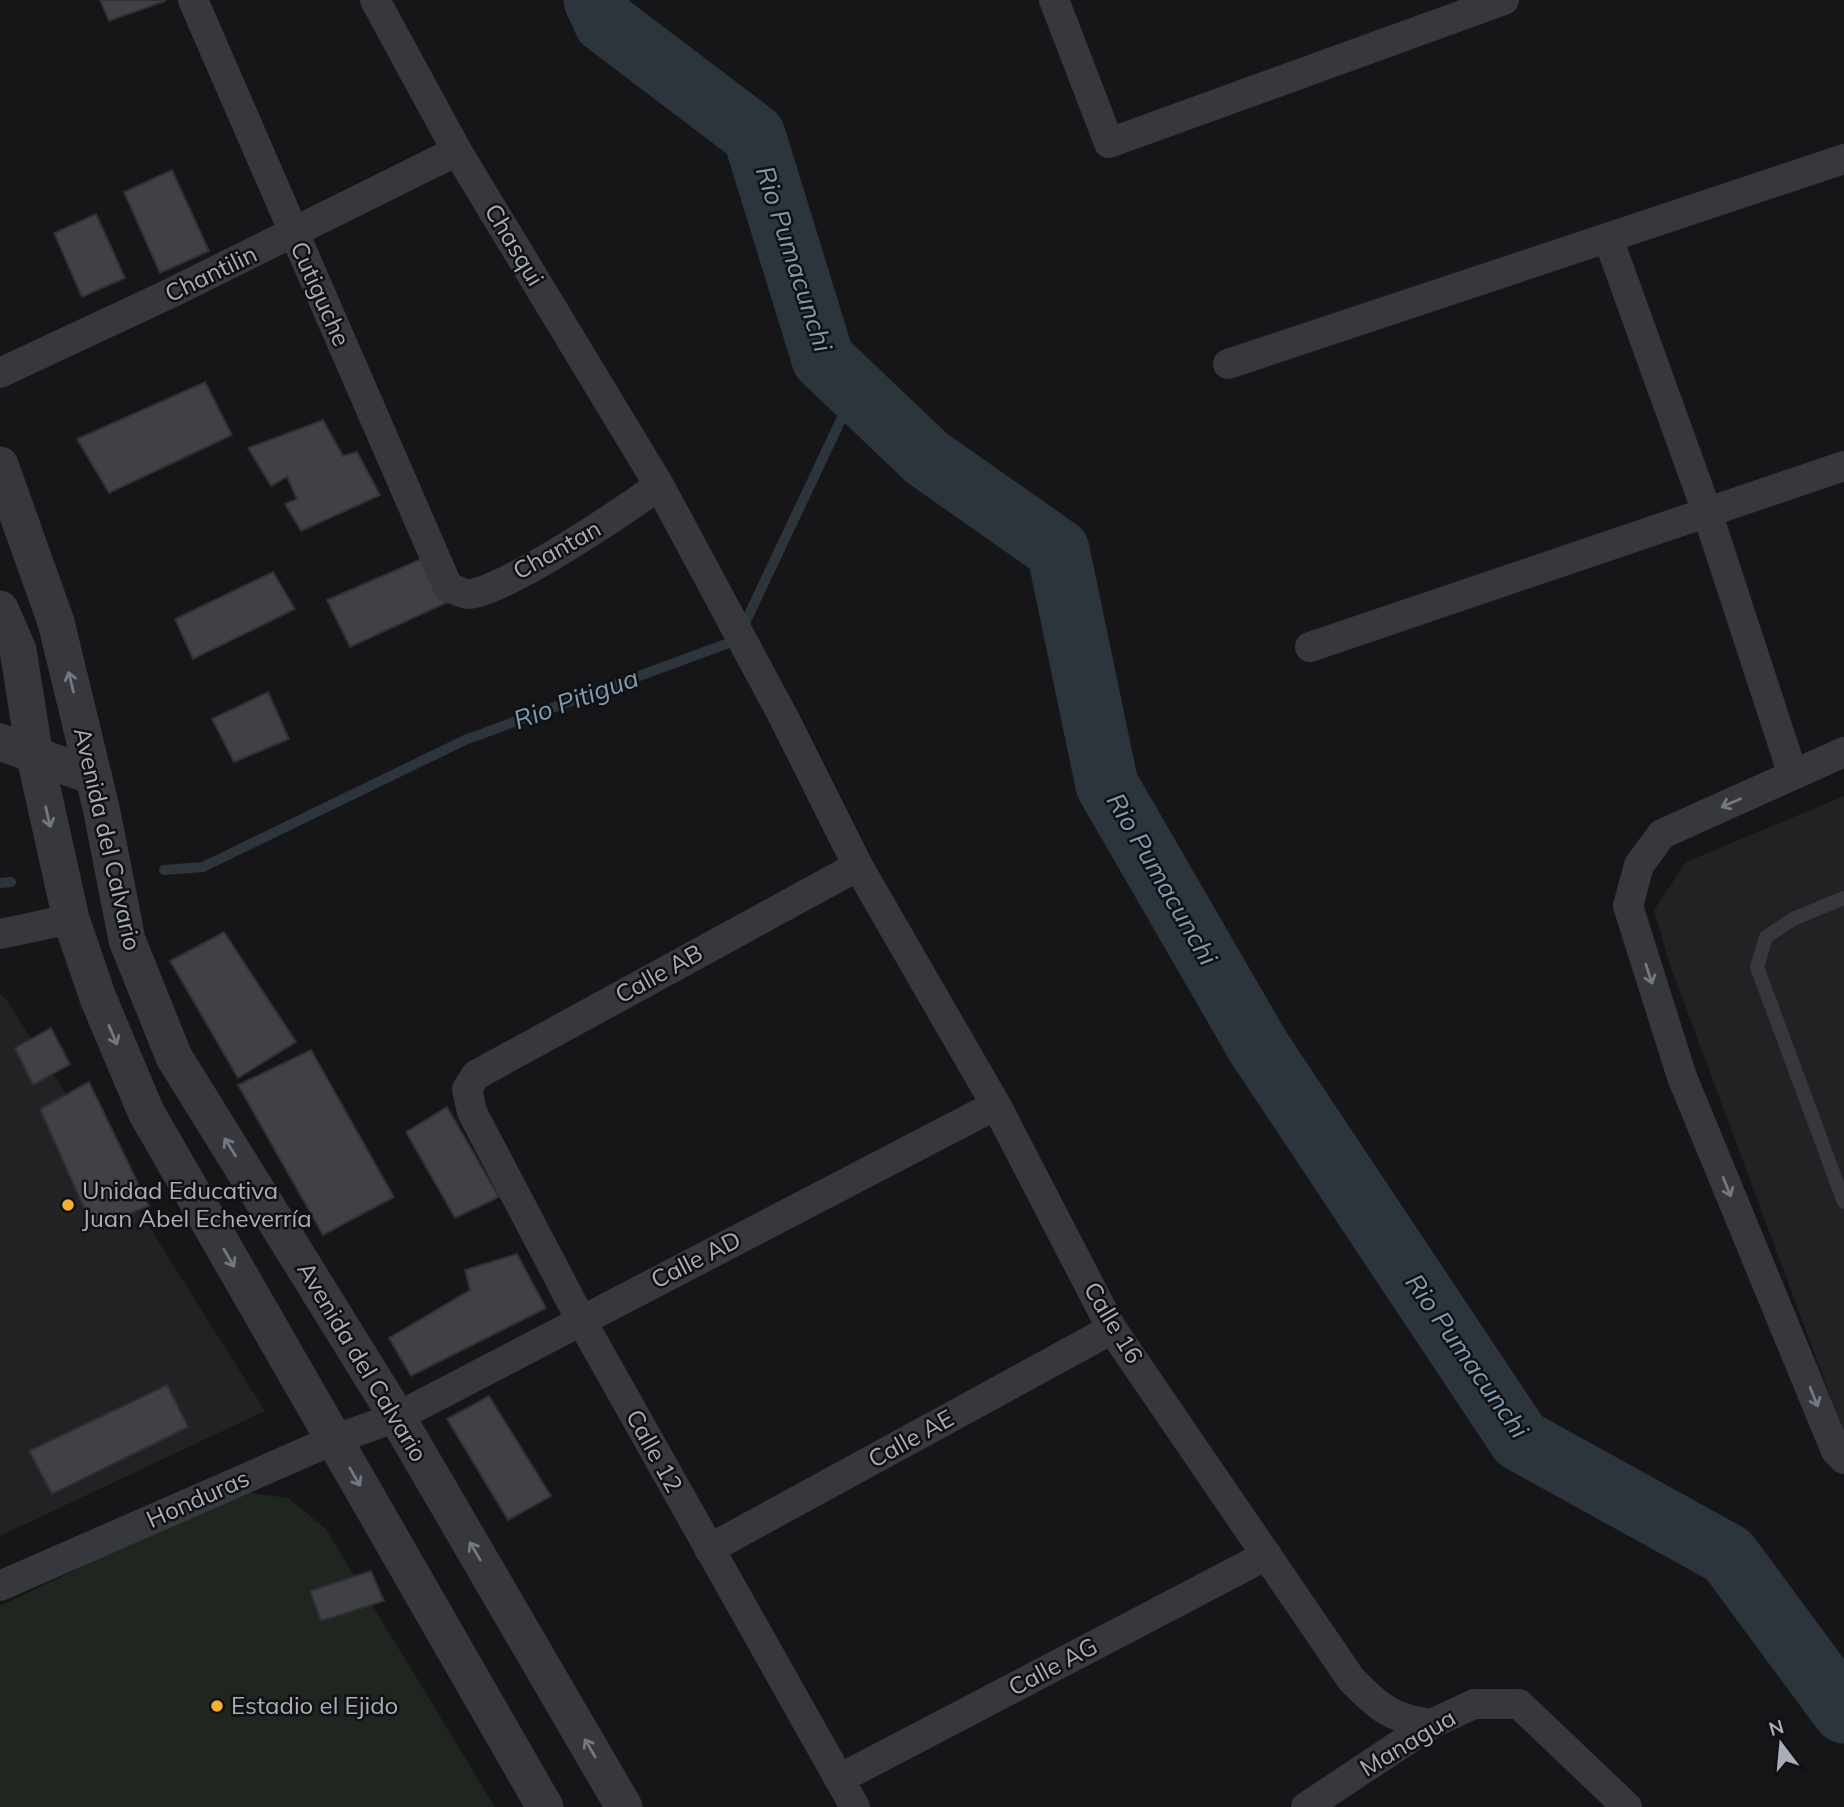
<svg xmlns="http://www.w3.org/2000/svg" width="1844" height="1807" viewBox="0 0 1844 1807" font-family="Mulish,sans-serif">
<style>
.built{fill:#222225}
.green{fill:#1e261f}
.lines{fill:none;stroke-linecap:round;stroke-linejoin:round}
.stream{stroke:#2c353c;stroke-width:10}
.river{stroke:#2c353c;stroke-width:63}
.building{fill:#404145;stroke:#303034;stroke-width:2}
.service{stroke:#37383d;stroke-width:14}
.minor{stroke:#37383d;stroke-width:30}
.tertiary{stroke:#37383d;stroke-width:37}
.oneway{stroke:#757881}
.poi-dot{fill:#f2b134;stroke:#111113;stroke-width:2.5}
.labels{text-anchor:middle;stroke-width:5;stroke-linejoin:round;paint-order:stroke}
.street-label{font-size:24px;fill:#a8adb8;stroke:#111113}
.poi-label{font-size:24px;fill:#a8adb8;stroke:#111113;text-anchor:start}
.water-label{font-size:26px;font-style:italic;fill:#7f9bb3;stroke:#111113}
</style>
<rect width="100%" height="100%" fill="#161618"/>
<path class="built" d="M1844,796V1433L1669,962L1654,910L1686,862Z
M0,994L6,999L265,1411L0,1536Z"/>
<path class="green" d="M245,1492L288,1498L326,1529L495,1807H0V1606L190,1515Z"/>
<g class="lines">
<path class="stream" d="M164,870L203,867L465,740L737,640L855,390
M0,883L11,882"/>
<path class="river" d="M595,0L605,22L754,135L823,359L927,458L1058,550L1107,785L1259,1048L1520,1440L1728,1555L1844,1712"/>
</g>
<path class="building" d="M100,0H165V1L109,21Z
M172,170L209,251L160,273L124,192Z
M96,214L125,278L82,297L54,233Z
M205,382L232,435L109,493L77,439Z
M323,420L343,456L357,452L380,495L301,531L285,504L297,499L287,477L271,486L248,448Z
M428,556L450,601L350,647L327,600Z
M273,572L295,609L193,659L175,619Z
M268,692L289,739L234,762L212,719Z
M224,932L296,1042L238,1078L170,961Z
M51,1028L70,1064L33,1085L15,1048Z
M311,1050L394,1197L323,1235L238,1085Z
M89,1082L149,1206L93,1228L40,1109Z
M447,1107L499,1197L455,1218L406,1132Z
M517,1254L546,1308L411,1376L389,1338L470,1290L465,1270Z
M167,1385L188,1427L52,1494L29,1451Z
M489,1396L551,1496L508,1520L447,1419Z
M371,1571L384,1601L321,1621L310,1591Z"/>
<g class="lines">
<path class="service" d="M1844,898L1793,919L1766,937L1757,967L1844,1202"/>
<path class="minor" d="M193,0L448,587C454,589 463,594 468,594C502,593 628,509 659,485
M375,0L457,151L659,485L783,716L858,866L996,1105L1112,1329L1351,1679C1378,1707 1392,1719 1431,1724
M1054,0L1109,143L1504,0
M1608,238L1707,512L1793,775
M1228,364L1844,159
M0,373L173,292L457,151
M1310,647L1844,466
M1844,752L1662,834L1639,865L1628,906L1682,1077L1836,1451L1844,1459
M0,934L71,919
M709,1549L1112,1329
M0,1586L333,1440L397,1417L996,1105
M839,1779L1267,1555
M855,1807L581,1320L472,1112L467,1089L476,1075L858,866
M1306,1807L1431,1724L1474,1704H1519L1627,1807"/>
<path class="tertiary" d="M0,465L56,622L102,812L127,940L174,1057L397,1417L624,1807
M0,609L18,650L35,757L71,919L98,998L146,1112L545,1807
M0,742L94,777"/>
</g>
<defs><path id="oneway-shaft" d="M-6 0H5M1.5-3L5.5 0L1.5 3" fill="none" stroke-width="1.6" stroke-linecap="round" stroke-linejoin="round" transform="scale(1.75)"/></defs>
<g class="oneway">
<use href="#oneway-shaft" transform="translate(71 682) rotate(-104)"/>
<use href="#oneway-shaft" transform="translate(1731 803) rotate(156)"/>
<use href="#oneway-shaft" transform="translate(48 817) rotate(77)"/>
<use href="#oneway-shaft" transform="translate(1649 974) rotate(72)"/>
<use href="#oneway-shaft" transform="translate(113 1035) rotate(67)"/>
<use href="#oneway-shaft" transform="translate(230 1147) rotate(-122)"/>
<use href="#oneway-shaft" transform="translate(1727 1187) rotate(68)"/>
<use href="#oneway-shaft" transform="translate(229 1258) rotate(60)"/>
<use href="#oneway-shaft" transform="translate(1814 1397) rotate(68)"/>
<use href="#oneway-shaft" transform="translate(355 1477) rotate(60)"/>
<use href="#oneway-shaft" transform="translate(475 1551) rotate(-120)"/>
<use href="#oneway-shaft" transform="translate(590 1748) rotate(-120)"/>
</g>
<g class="poi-dot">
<circle cx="68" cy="1205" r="7"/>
<circle cx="217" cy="1706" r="7"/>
</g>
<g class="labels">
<g class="street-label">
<text transform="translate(514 245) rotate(59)" y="8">Chasqui</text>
<text transform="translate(211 274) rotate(-26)" y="8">Chantilin</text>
<text transform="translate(320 294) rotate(66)" y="8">Cutiguche</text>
<text transform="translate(557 550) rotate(-29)" y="8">Chantan</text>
<text transform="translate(107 839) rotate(77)" y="8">Avenida del Calvario</text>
<text transform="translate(659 974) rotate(-29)" y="8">Calle AB</text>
<text transform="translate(696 1260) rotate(-27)" y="8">Calle AD</text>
<text transform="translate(1113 1323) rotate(59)" y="8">Calle 16</text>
<text transform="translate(362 1362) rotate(59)" y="8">Avenida del Calvario</text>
<text transform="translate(911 1439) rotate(-29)" y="8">Calle AE</text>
<text transform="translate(654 1451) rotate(61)" y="8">Calle 12</text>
<text transform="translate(198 1499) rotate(-24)" y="8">Honduras</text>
<text transform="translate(1053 1667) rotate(-28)" y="8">Calle AG</text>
<text transform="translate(1408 1743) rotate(-31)" y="8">Managua</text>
</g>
<g class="poi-label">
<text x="82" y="1199">Unidad Educativa<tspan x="82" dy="28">Juan Abel Echeverría</tspan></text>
<text x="231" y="1714">Estadio el Ejido</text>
</g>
<g class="water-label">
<text transform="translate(794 259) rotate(72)" y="9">Rio Pumacunchi</text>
<text transform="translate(576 699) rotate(-20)" y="9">Rio Pitigua</text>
<text transform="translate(1162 879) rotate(60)" y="9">Rio Pumacunchi</text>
<text transform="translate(1467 1356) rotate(55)" y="9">Rio Pumacunchi</text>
</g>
</g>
<g transform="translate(1781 1744) rotate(344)" stroke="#111113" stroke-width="5" paint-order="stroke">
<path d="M0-5L12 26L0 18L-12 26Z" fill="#a8adb8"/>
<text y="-10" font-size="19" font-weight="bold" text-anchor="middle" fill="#a8adb8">N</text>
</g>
</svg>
